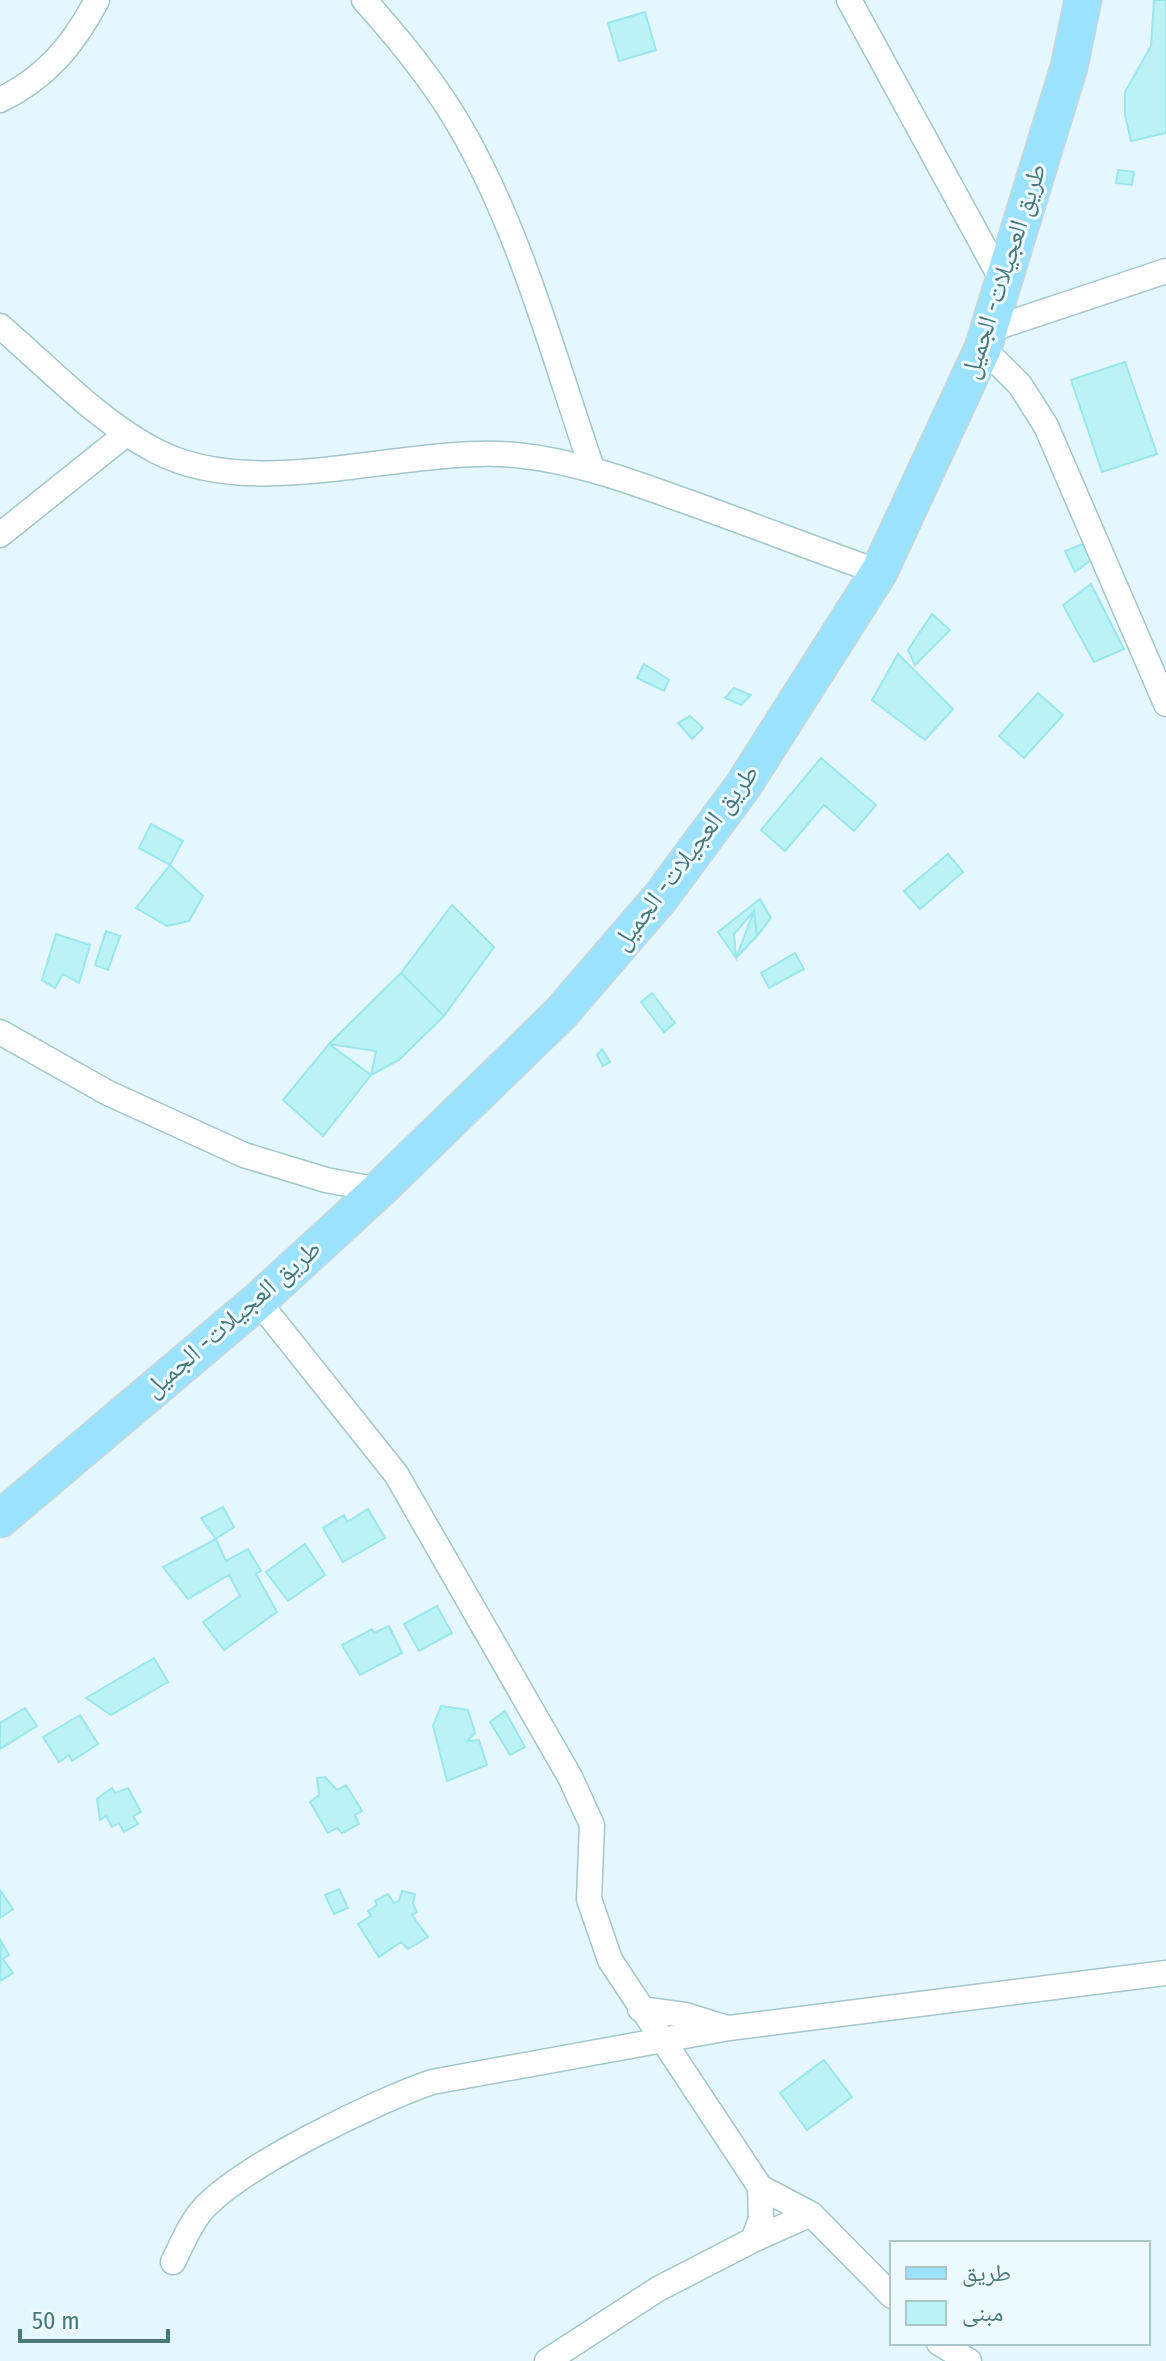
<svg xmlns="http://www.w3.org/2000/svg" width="1166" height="2361" viewBox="0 0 1166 2361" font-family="'Fira Sans Condensed','Noto Naskh Arabic',sans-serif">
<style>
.building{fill:#baf2f5;stroke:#9ae6e9;stroke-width:2}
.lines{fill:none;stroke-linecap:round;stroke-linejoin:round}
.minor-casing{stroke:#a2c6c9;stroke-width:27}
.primary-casing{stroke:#c8d6d6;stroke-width:39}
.minor{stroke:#fff;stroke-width:24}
.primary{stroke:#9ae2ff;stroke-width:36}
.labels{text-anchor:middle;stroke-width:6;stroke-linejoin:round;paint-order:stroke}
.street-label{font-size:26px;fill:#487878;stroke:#ecfaff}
</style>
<rect width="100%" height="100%" fill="#e5f7fe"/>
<path class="building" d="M1154,0H1166V133L1131,141L1125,115V92L1151,46Z
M645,12L656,50L619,61L608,23Z
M1118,170L1134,172L1132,185L1116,183Z
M1125,362L1157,454L1102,472L1071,380Z
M1083,544L1091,560L1075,572L1065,551Z
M1091,584L1124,649L1094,662L1063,605Z
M932,614L950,630L915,665L908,650Z
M898,654L953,709L925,740L872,700Z
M644,664L669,680L664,691L637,678Z
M734,688L751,695L741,705L725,698Z
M1038,693L1063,715L1024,758L999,736Z
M690,716L703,728L692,739L678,723Z
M821,758L876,805L854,831L824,805L785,851L761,830Z
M151,824L183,841L170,865L139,848Z
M948,854L963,872L920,909L904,891Z
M170,865L203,896L189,921L167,926L136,908Z
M760,899L771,918L757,936L754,911L734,934L736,958L718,932Z
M452,905L494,947L444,1016L401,973Z
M754,911L757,936L736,958Z
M106,931L120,936L108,970L95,965Z
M56,934L90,945L79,983L63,974L55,988L42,980Z
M795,953L804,969L769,988L761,973Z
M401,973L444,1016L399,1060L371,1075L376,1051L329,1044Z
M652,993L675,1023L664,1032L641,1002Z
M329,1044L371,1075L323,1136L283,1100Z
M602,1049L610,1062L603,1066L597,1055Z
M223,1507L234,1527L216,1539L201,1518Z
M368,1509L385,1538L343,1562L323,1528L344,1515L347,1522Z
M216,1539L226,1561L248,1549L261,1571L256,1574L277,1612L224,1650L203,1622L240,1596L229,1575L188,1599L163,1567Z
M305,1544L325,1575L288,1601L266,1572Z
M437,1606L452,1633L419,1651L404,1624Z
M389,1626L402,1653L360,1675L342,1645L372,1629L374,1633Z
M154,1658L168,1682L111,1715L86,1698Z
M441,1706L468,1710L475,1733L467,1741L479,1740L487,1765L447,1781L433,1726Z
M25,1708L37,1726L0,1749V1723Z
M505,1711L525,1747L510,1755L490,1722Z
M80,1715L98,1744L72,1761L69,1755L59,1762L43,1737Z
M325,1777L337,1790L346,1785L362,1811L355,1815L359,1824L342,1833L337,1828L328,1833L310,1802L319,1795L317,1778Z
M112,1788L115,1793L128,1788L141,1812L133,1816L138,1824L124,1832L119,1823L112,1827L106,1816L100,1820L97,1799Z
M339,1889L348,1908L334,1914L325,1895Z
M0,1890L13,1909L0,1918Z
M402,1891L415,1894L413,1904L417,1912L412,1915L428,1937L408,1949L401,1942L379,1957L358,1924L371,1916L368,1911L377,1905L375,1901L388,1894L394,1903L399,1901Z
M1,1941L9,1955L3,1959L13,1973L0,1981Z
M824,2060L852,2097L807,2130L780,2093Z"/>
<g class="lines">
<g class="minor-casing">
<path id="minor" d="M364,0C402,42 439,88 466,137C523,240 554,358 592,468
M849,0L1003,282
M0,100C46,78 74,44 97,0
M0,326C49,368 98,421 156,451C258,504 404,445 516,455C575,461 630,481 685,501C750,524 814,549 879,572
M989,330L1166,271
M983,348L1020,385L1046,426L1166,704
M0,535L126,434
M0,1032L108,1093L244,1155L326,1180L379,1190
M258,1301L396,1474L570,1777L592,1825L589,1899L610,1960L760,2187L761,2219L753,2240L658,2289L547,2361
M640,2009L685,2015L727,2028
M760,2187L811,2214L892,2296
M753,2240L811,2214
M173,2262C182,2244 190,2224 203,2209C242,2166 376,2101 432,2082L729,2028L1166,1973
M939,2343L969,2361"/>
</g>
<g class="primary-casing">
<path id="primary" d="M0,1519L258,1301L379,1190L561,1013L660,898L743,786L879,572L983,348L1069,67L1083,0"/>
</g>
<use href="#minor" class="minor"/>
<use href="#primary" class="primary"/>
</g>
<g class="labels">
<g class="street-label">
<text transform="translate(1003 271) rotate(-72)" y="9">طريق العجيلات- الجميل</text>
<text transform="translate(685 857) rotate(-53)" y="9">طريق العجيلات- الجميل</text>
<text transform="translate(232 1318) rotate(-41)" y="9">طريق العجيلات- الجميل</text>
</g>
</g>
<rect x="890" y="2241" width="260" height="104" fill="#ecfaff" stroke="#aac6c9" stroke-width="2"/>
<rect x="906" y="2267" width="40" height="12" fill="#9ae2ff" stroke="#aac6c9" stroke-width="2"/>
<text x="962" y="2281" font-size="24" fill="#487878">طريق</text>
<rect x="906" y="2301" width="40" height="24" fill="#baf2f5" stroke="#aac6c9" stroke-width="2"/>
<text x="962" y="2321" font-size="24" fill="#487878">مبنى</text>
<path d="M20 2329v12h148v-12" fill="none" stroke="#487878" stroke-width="4"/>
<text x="32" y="2329" font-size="24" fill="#487878" stroke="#ecfaff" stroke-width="6" paint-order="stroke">50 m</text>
</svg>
